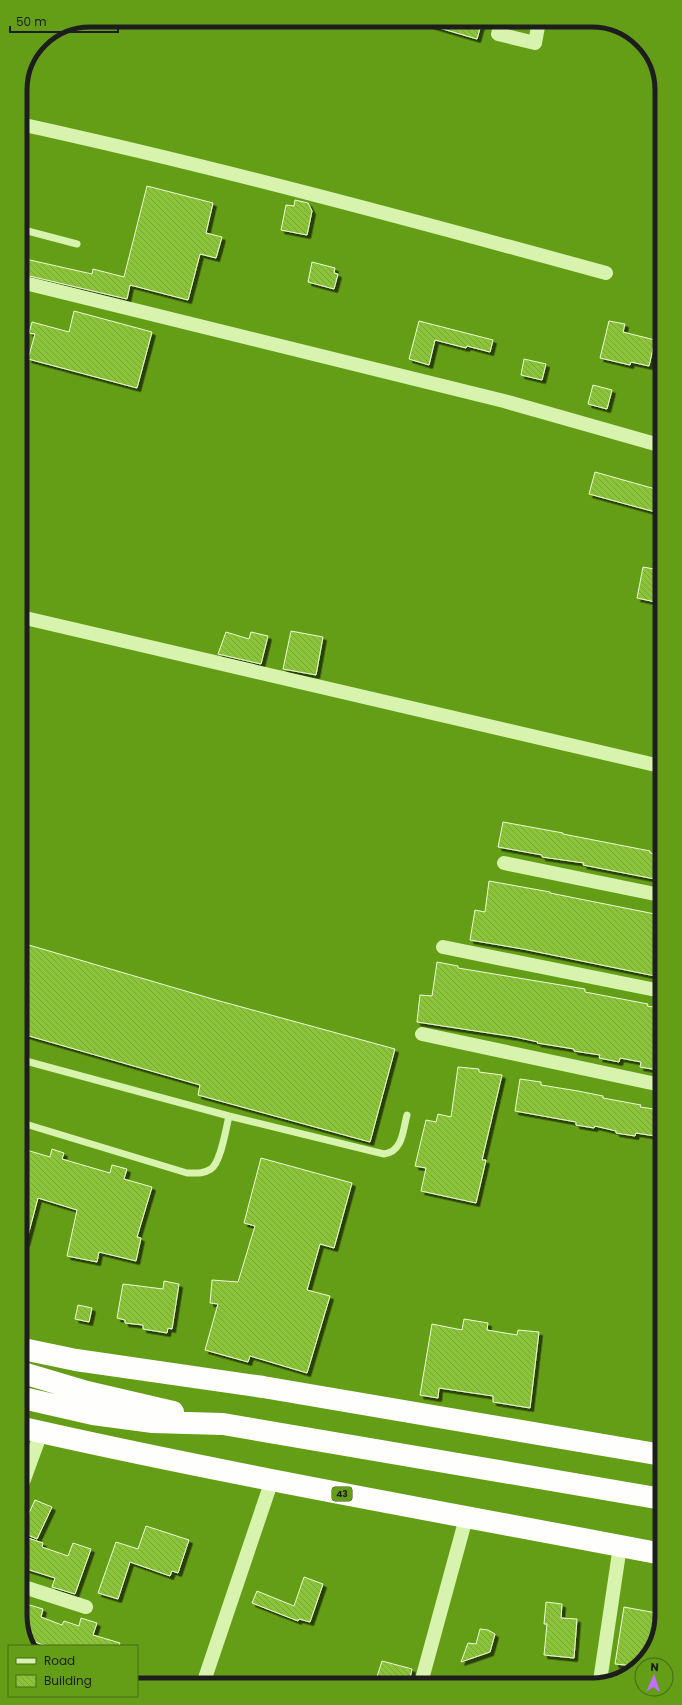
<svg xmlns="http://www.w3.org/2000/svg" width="682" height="1705" viewBox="0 0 682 1705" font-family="Poppins,sans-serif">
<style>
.building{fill:url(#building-back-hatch);stroke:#edfdd6;filter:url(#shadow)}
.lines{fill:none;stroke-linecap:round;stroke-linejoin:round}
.service{stroke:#d7f3ae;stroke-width:7}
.minor{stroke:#d7f3ae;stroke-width:14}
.trunk{stroke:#fefffc;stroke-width:22}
.labels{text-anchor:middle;stroke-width:3;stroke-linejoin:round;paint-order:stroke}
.shield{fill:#649e16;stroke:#32441b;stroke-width:1}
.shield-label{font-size:9px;font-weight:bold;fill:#1d1d1d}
.rim{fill:none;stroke:#1d1d1d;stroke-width:5}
</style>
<defs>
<pattern id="building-back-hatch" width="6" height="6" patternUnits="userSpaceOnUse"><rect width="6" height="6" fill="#8bc33b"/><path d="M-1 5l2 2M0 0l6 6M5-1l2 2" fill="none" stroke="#78a734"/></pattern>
<filter id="shadow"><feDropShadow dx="3.5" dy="3.5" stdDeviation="0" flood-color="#0009"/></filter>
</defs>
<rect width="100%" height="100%" fill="#649e16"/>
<path class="building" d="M482,21L477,39L429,25V22Z
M147,186L213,203L206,233L222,237L216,258L200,254L188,300L130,285L127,299L21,274V258L92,274L93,269L124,277Z
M295,200L308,203L312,211L307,235L281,230L286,205L294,206Z
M312,262L335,268L334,273L338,274L334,289L308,282Z
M74,311L152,332L137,388L28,359L35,334L29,333L32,322L69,332Z
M419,321L493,340L490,352L467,346L466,348L435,340L429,365L409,359Z
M609,321L625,324L623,332L655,340L649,366L631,362L630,365L600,358Z
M524,359L546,364L542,380L521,375Z
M593,385L612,390L607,409L588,404Z
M595,472L659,490V513L589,494Z
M643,567L660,570V603L637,598Z
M291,631L323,637L316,675L283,669Z
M226,632L249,639L251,632L268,636L261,664L218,654Z
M503,822L563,833V834L650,851V853L660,854V880L583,865L584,863L542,857V855L498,847Z
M489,881L550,892V893L660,915V977L523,949L470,940L475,910L485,912Z
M22,943L216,1000L395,1049L370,1142L198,1095L200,1085L22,1034Z
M437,962L458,966V968L585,989V992L648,1004L647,1006L661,1008V1058L658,1070L640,1067L641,1062L620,1058L619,1062L599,1058L600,1055L574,1051V1049L537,1043L538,1042L515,1037L417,1022L420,995L432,996Z
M458,1067L479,1069V1072L502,1075L482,1160H486L476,1203L421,1191L426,1168L415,1166L426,1120L436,1122L438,1114L451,1117Z
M520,1079L541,1082V1085L578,1091L603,1096V1098L641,1105L640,1107L661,1110V1137L636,1133L635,1136L616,1133V1131L595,1126L594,1128L576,1125V1122L515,1111Z
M23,1149L50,1157L52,1149L64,1153L62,1159L110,1173L112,1165L127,1169L124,1179L152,1187L137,1237L141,1238L136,1261L99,1252L97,1262L67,1256L77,1210L38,1198L26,1243H23Z
M261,1158L352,1183L334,1248L320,1244L307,1290L330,1296L307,1373L250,1356L248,1362L205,1350L218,1304L210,1303L212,1280L238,1282L255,1226L244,1223Z
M164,1281L179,1284L172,1329L168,1328L167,1333L143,1329V1325L125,1323V1320L117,1318L123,1284L163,1289Z
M78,1305L92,1308L89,1322L75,1319Z
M464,1319L488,1323L487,1330L517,1335L518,1330L539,1332L530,1408L493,1402V1396L439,1388L438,1398L420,1395L432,1324L462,1330Z
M35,1500L52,1507L37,1539L23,1533V1526Z
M146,1526L189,1540L178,1573L172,1571L170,1576L130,1562L118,1599L98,1593L116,1542L138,1549Z
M28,1538L43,1543L42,1547L68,1556L73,1543L91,1549L75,1594L52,1587L55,1578L23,1568V1552Z
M304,1577L323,1584L310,1622L299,1619L298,1621L252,1603L257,1591L294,1606Z
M546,1602L562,1604L561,1618L577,1619L574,1658L544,1655L547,1624H544Z
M26,1604L43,1609L41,1617L62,1625L64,1621L79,1626L81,1618L97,1623L93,1635L120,1643L119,1646H46L35,1642L34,1646H30L24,1637V1613Z
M624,1607L662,1614L648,1658L635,1666L615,1664Z
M480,1629L488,1630L495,1634L490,1652L461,1662L468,1643L476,1644Z
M382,1661L412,1669L409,1683H375Z"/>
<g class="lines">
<path class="service" d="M20,229L77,244
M22,1060L229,1116L384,1154C403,1152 403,1129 407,1115
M22,1123L187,1173C196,1173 203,1174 211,1169C221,1162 226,1128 229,1116"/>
<path class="minor" d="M502,21L498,34L535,43L539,21
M20,124C217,167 412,220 606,273
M21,282L504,401L659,445
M21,617L660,766
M504,863L660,895
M443,947L661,991
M422,1034L661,1085
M23,1482L38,1441
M24,1587L86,1607
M600,1681L620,1546
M421,1683L466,1518
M203,1684L272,1480"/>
<path class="trunk" d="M23,1349L76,1360L263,1387L662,1455
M23,1373L87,1392L173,1412
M23,1398L93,1414L153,1422L223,1424L662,1499
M23,1428C235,1476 449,1513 662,1554"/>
</g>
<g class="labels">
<rect class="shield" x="332" y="1487" width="20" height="14" rx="3"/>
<g class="shield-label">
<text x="342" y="1497">43</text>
</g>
</g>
<path d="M0 0H682V1705H0ZM90 27H592A63 63 0 0 1 655 90V1615A63 63 0 0 1 592 1678H90A63 63 0 0 1 27 1615V90A63 63 0 0 1 90 27Z" fill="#649e16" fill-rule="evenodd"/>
<path class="rim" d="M90 27H592A63 63 0 0 1 655 90V1615A63 63 0 0 1 592 1678H90A63 63 0 0 1 27 1615V90A63 63 0 0 1 90 27Z"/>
<rect x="8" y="1645" width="130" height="52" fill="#649e16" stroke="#486a19"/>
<rect x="16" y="1658" width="20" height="6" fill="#d7f3ae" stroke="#486a19"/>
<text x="44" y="1665" font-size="12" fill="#1d1d1d">Road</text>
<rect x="16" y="1675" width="20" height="12" fill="url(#building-back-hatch)" stroke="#486a19"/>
<text x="44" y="1685" font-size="12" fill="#1d1d1d">Building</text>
<g transform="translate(654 1677) rotate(3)"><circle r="19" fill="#649e16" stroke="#486a19"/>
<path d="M0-3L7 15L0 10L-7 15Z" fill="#c170ff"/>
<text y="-6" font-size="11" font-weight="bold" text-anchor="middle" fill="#1d1d1d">N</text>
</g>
<path d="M10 26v6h108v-6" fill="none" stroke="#1d1d1d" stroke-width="2"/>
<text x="16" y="26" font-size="12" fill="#1d1d1d" stroke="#649e16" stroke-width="3" paint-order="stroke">50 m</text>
</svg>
